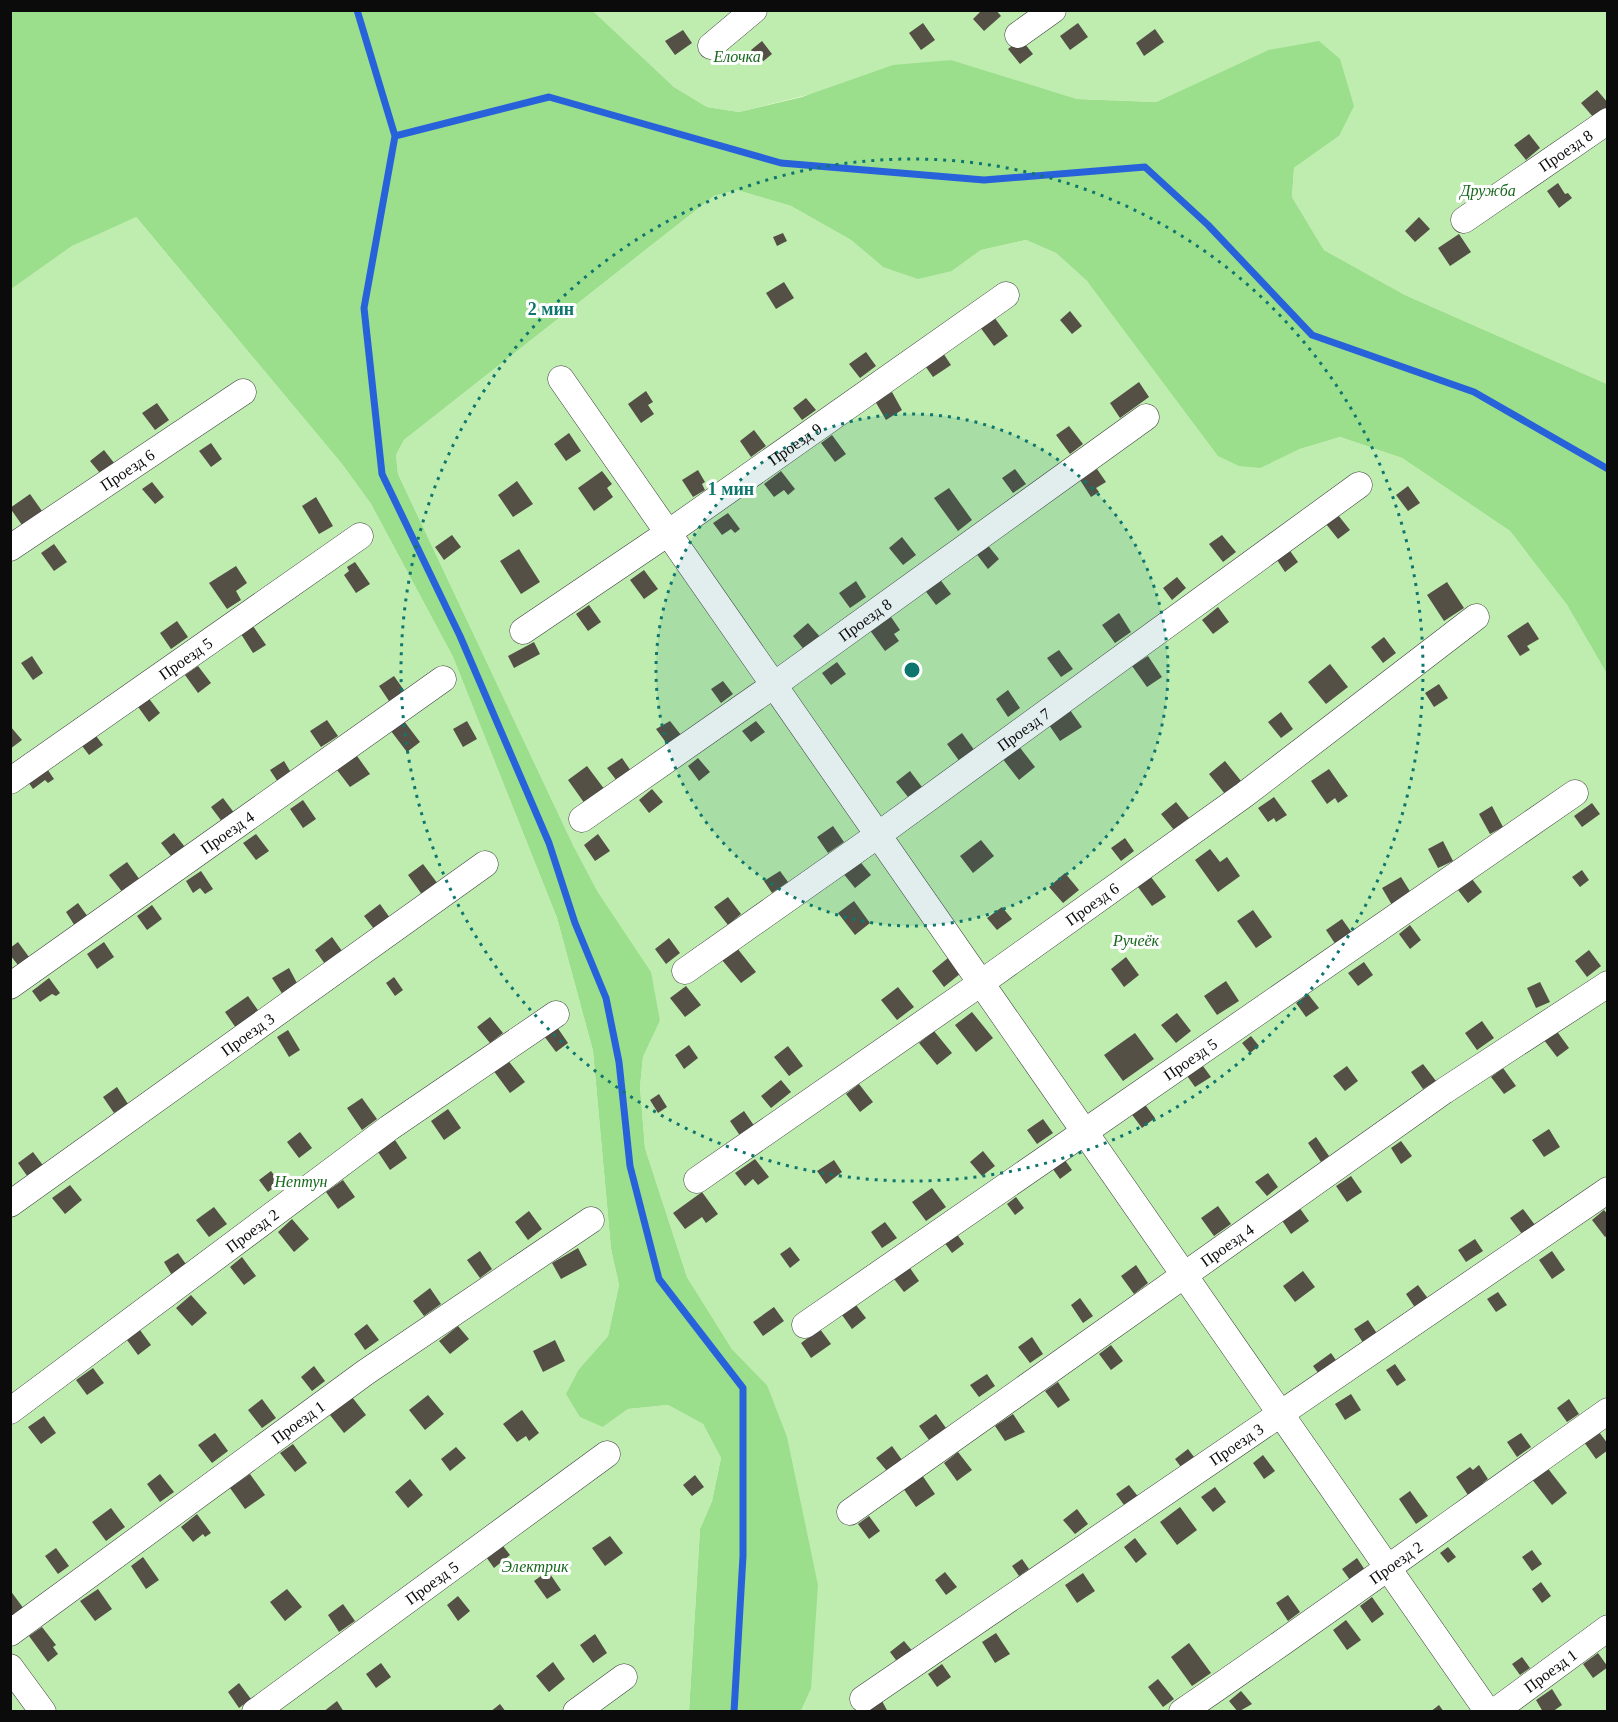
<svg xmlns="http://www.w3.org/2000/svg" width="1618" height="1722" viewBox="0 0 1618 1722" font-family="Georgia,serif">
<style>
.green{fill:#beedaf}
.forest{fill:#9bdf8d}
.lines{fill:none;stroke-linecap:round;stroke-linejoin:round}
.stream{stroke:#2862da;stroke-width:7}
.building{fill:#555046}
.minor-casing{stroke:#3e3e3e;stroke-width:27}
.minor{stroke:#fff;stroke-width:26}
.ring{fill:none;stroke:#0f766e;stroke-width:3;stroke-dasharray:3 6}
.labels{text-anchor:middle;stroke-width:6;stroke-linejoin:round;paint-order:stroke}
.park-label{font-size:16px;font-style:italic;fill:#16681c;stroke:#fff}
.street-label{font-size:16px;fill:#0b0b0b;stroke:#fff}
.centre{fill:#0f766e;stroke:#fff;stroke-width:3}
.ring-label{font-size:18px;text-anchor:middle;font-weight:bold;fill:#0f766e;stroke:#fff;stroke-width:6;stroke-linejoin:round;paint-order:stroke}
</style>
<rect width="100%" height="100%" fill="#fdffe9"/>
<path class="green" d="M593,11H1607V384L1405,295L1324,250L1292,197L1294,168L1339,136L1268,50L1156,102L1077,99L950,60L739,112L707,107L674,87Z
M737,190L791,206L851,240L883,267L952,271L981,250L1026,240L1056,253L1087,281L1261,468L1300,449L1340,437L1402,458L1510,531L1567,605L1607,674V1711H801L811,1689L767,1385L732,1349L687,1277L645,1148L640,1087L643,1057L660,1021L574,847L398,474L396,455L404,440L714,196Z
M135,216L342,464L371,504L453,657L557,918L593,1051L611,1249L619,1285L608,1336L579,1369L603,1427L628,1409L668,1405L703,1424L721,1458L712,1501L700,1529L689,1711H11L10,289L72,246Z"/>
<path class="forest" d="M11,10L593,11L674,87L707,107L739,112L802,97L893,65L951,60L1077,99L1156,102L1268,50L1319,41L1340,59L1354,106L1339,136L1294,168L1292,197L1324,250L1405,295L1607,384V674L1567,605L1510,531L1402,458L1340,437L1300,449L1261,468L1239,466L1218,456L1087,281L1056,253L1026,240L981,250L952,271L918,279L883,267L851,240L791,206L737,190L714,196L404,440L396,455L398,474L574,847L597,891L651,972L660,1021L643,1057L640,1087L645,1148L687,1277L732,1349L767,1385L787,1437L818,1585L811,1689L801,1711H689L700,1529L712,1501L721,1458L703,1424L668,1405L628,1409L603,1427L580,1417L566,1394L579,1369L608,1336L619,1285L611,1249L593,1051L557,918L453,657L371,504L342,464L136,217L72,246L11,289Z"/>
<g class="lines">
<path class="stream" d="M357,10L395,136L364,308L382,474L460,636L549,843L575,923L606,998L619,1062L630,1166L659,1279L743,1388V1556L734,1712
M395,136L549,97L781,163L984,180L1145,167L1208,225L1312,335L1474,392L1608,469"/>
</g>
<path class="building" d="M982,10H996L1001,16L984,31L973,19Z
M923,23L935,40L921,50L909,33Z
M1078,23L1088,37L1070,50L1060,36Z
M1155,29L1164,42L1144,56L1136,43Z
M683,30L692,43L675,55L665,41Z
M1021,39L1033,54L1020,64L1008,49Z
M762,41L772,54L761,63L751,50Z
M1597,90L1608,103V107L1594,118L1581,103Z
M1529,134L1540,148L1526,160L1514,145Z
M1558,183L1565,194L1568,193L1572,198L1559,208L1547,191Z
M1419,217L1430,229L1415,242L1405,231Z
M783,233L787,241L777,246L773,237Z
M1459,234L1471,252L1450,266L1438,248Z
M784,282L794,298L776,309L766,293Z
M1070,311L1082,326L1072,334L1060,320Z
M994,317L1008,336L994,346L980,327Z
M941,350L951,365L933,377L923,363Z
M866,352L876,366L860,378L849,364Z
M1139,382L1149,397L1120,418L1110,403Z
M646,391L653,402L648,405L654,414L641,423L628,404Z
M892,392L902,410L886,420L875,401Z
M806,398L816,410L802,420L793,408Z
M157,403L169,420L155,430L142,413Z
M1069,426L1083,444L1070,454L1056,435Z
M754,430L766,446L751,457L740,441Z
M569,433L581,451L566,461L554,444Z
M832,435L846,454L835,462L821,443Z
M211,443L222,459L211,467L199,451Z
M104,450L118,468L105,479L90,461Z
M1015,469L1026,484L1013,493L1002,478Z
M1097,469L1106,482L1096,488L1099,492L1091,497L1080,480Z
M698,470L705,482L702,484L705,490L693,497L682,480Z
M602,471L612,484L607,488L613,497L594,511L578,488Z
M781,471L795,489L788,495L784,490L774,497L764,484Z
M517,481L533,504L513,517L498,495Z
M152,482L164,497L155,504L142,489Z
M1408,486L1420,503L1408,511L1396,495Z
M949,488L972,520L958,531L934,498Z
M30,494L42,511L22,525L10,508Z
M316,497L333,526L319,534L302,506Z
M728,513L740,529L735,533L731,529L722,535L713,523Z
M1338,515L1350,530L1338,539L1326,524Z
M452,535L461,547L444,560L435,547Z
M1222,535L1236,552L1223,562L1209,544Z
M902,537L916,555L903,565L889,548Z
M986,543L999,559L988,569L975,552Z
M54,544L67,562L54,571L41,553Z
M1288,548L1298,562L1285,572L1275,557Z
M519,549L540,582L521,594L500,561Z
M355,562L370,584L356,593L344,575L349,571L347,567Z
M236,566L247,583L236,591L241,600L227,609L209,583Z
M644,570L658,589L644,599L630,580Z
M1177,577L1186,588L1172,600L1163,588Z
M939,578L951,594L936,605L924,589Z
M856,581L866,597L850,608L839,593Z
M1447,582L1464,608L1444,621L1427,595Z
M589,605L601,622L588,631L576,614Z
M1218,607L1229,622L1213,634L1202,620Z
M1119,613L1131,632L1115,643L1102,625Z
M889,614L900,630L894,634L899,641L885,651L869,629Z
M177,621L188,637L171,649L160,633Z
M1528,622L1539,639L1527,646L1530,650L1520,656L1507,636Z
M808,623L821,638L806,652L793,636Z
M253,626L266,645L253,653L241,634Z
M1384,637L1396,653L1383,663L1371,647Z
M534,642L540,654L514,668L508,656Z
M1059,650L1073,669L1061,677L1047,658Z
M32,656L43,673L33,680L21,663Z
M1148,656L1162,677L1147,687L1132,666Z
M837,662L846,674L831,685L822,673Z
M1330,664L1348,687L1326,704L1308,682Z
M198,666L211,683L198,693L185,675Z
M394,676L406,693L391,704L379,686Z
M723,681L733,694L721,703L711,689Z
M1439,684L1448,698L1434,707L1425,693Z
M1008,690L1020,708L1008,717L996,699Z
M147,696L160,713L149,722L136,704Z
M1070,710L1082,727L1060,741L1049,725Z
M1281,712L1293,729L1281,738L1268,722Z
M327,720L338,736L321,747L310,731Z
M404,721L420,742L407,752L391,731Z
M467,721L477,739L463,747L453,729Z
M670,721L681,735L667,744L656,729Z
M756,721L765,732L751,742L742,731Z
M10,726L22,740L10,749Z
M90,728L103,745L89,755L76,738Z
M962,733L975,751L960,762L947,744Z
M1018,745L1035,767L1019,780L1002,758Z
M357,756L370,774L350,787L337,770Z
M622,758L631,771L617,781L607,768Z
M698,758L710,772L699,781L688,766Z
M41,760L54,779L48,783L45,780L33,789L22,773Z
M284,761L293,776L280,785L270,770Z
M1225,761L1241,781L1225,794L1209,774Z
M587,766L605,790L585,804L568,780Z
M1329,769L1348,796L1338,803L1335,798L1327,804L1311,781Z
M910,771L922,787L908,797L896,782Z
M652,789L663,802L649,813L639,800Z
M1274,797L1287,815L1276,822L1274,818L1268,822L1258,808Z
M223,798L235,814L223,823L211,807Z
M303,800L316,819L303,828L290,809Z
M1176,802L1189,818L1174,830L1161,814Z
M1592,803L1600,814L1582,827L1574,816Z
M1492,806L1503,827L1490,834L1479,814Z
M833,826L844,842L828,853L817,837Z
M174,833L188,851L175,861L161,843Z
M256,834L269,851L256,860L243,843Z
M598,834L610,851L595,861L584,845Z
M1125,838L1134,851L1121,861L1111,848Z
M981,840L994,856L973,873L960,856Z
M1443,841L1453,861L1438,868L1428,849Z
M1210,849L1220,862L1227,857L1240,876L1218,892L1195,860Z
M858,859L871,875L855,888L842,872Z
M127,862L140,880L123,893L109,875Z
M423,864L438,884L423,896L408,875Z
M1582,870L1589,880L1580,887L1572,877Z
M201,871L213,889L205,894L200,888L193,893L186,881Z
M780,871L788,882L772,893L764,881Z
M1065,873L1079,890L1063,903L1049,887Z
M1151,877L1166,897L1152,906L1138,887Z
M1401,877L1411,893L1392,905L1382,888Z
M1472,879L1482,892L1468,903L1458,890Z
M728,897L741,914L728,925L714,907Z
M854,901L870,923L855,935L838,913Z
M78,903L88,917L75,926L66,912Z
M380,904L390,918L374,929L364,916Z
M152,905L162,919L147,930L137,916Z
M1002,907L1012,919L997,930L987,918Z
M1253,910L1272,937L1256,948L1237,921Z
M1342,919L1352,933L1336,945L1326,930Z
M1410,925L1421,940L1410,949L1399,934Z
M332,937L342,951L325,964L315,950Z
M669,938L680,953L666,964L655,949Z
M18,942L29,957L18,965L10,955V948Z
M104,942L114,957L97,969L87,954Z
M737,948L756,972L741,983L722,960Z
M1589,950L1601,966L1587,977L1575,961Z
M1126,957L1139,975L1124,987L1111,969Z
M948,958L961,973L944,987L932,971Z
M1364,962L1373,975L1358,986L1348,973Z
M289,968L298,985L283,995L272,978Z
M394,977L403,990L395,996L386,983Z
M49,978L60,993L56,996L52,994L40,1002L32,991Z
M1226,981L1239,1001L1217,1015L1204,996Z
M1540,982L1550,1002L1536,1008L1527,988Z
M686,986L701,1005L685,1017L670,998Z
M898,987L914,1007L897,1020L881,1000Z
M1308,994L1319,1008L1306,1017L1296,1003Z
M248,996L262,1016L236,1028L225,1012Z
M972,1012L993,1038L976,1052L955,1025Z
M1177,1013L1191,1031L1176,1043L1161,1025Z
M490,1017L503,1033L490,1043L477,1027Z
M1482,1021L1494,1038L1477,1050L1465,1033Z
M557,1027L568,1043L556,1052L544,1036Z
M288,1030L300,1050L289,1057L277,1037Z
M1556,1030L1569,1048L1557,1057L1544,1040Z
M934,1031L952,1053L937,1065L919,1043Z
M1135,1033L1154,1059L1123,1081L1104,1055Z
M1251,1036L1259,1046L1250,1053L1242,1043Z
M689,1045L698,1058L684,1069L675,1055Z
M788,1046L803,1066L789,1076L774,1057Z
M507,1059L525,1082L510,1093L493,1070Z
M1200,1062L1211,1077L1195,1087L1185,1073Z
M1423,1064L1436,1081L1423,1089L1411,1072Z
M1347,1066L1358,1081L1345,1091L1333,1076Z
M1503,1068L1516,1086L1504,1094L1491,1077Z
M781,1080L791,1092L771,1108L761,1096Z
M859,1084L873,1102L860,1112L846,1094Z
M117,1087L128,1104L114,1113L103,1097Z
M659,1094L667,1107L658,1113L650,1100Z
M362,1098L377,1119L362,1130L347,1108Z
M1143,1102L1155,1118L1142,1128L1130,1112Z
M448,1109L461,1128L444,1140L431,1121Z
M744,1111L755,1127L741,1137L730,1121Z
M1043,1119L1053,1133L1037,1144L1027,1130Z
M1549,1129L1560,1147L1544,1157L1532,1140Z
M300,1132L312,1148L299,1158L287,1142Z
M1316,1137L1329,1156L1321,1162L1308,1143Z
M395,1140L407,1158L390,1170L378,1152Z
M1401,1141L1412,1156L1401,1164L1391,1148Z
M983,1151L995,1166L982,1176L970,1162Z
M33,1152L45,1168L30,1180L18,1163Z
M1062,1156L1072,1170L1060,1179L1050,1165Z
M755,1159L769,1177L758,1185L753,1179L745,1186L735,1173Z
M834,1160L842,1172L826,1184L817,1171Z
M271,1171L280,1183L268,1192L259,1180Z
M1268,1173L1278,1187L1267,1196L1255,1182Z
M1351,1176L1362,1192L1347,1202L1336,1186Z
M343,1180L355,1197L338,1209L326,1192Z
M70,1185L82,1200L65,1214L52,1198Z
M932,1188L946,1207L926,1221L912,1202Z
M702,1192L718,1214L706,1223L702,1217L685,1229L673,1213Z
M1016,1197L1024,1208L1015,1215L1007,1204Z
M1218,1206L1231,1224L1214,1236L1201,1218Z
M214,1207L227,1224L209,1237L196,1220Z
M1299,1207L1309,1221L1291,1234L1281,1219Z
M1523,1209L1535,1225L1522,1234L1510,1218Z
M1604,1210L1608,1215V1235L1605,1237L1592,1220Z
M529,1211L542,1229L528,1240L515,1222Z
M292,1219L309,1239L294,1252L278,1232Z
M885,1222L897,1238L882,1248L871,1232Z
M956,1233L964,1244L952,1253L944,1242Z
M1475,1239L1483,1251L1466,1262L1458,1250Z
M790,1247L800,1260L790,1268L780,1254Z
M578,1248L587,1265L561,1279L552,1263Z
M480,1251L492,1269L480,1278L467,1260Z
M1552,1251L1565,1270L1552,1279L1539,1260Z
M178,1253L188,1267L173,1277L164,1262Z
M242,1257L256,1276L244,1285L230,1267Z
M1136,1265L1148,1283L1134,1294L1121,1276Z
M910,1268L919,1281L904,1292L894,1279Z
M1303,1271L1315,1287L1295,1302L1283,1286Z
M1418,1285L1429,1300L1416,1309L1406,1294Z
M430,1288L441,1304L424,1316L413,1301Z
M1498,1292L1507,1305L1496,1312L1487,1299Z
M191,1295L207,1313L192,1326L176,1308Z
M1080,1298L1093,1316L1083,1323L1071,1305Z
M856,1305L866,1318L852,1329L842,1315Z
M774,1307L784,1321L763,1336L753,1322Z
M1368,1320L1380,1338L1366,1347L1354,1329Z
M367,1324L379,1340L365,1350L354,1334Z
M458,1326L469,1339L450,1354L439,1341Z
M820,1329L831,1344L811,1358L801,1343Z
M140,1330L151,1345L138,1355L127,1340Z
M1032,1337L1043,1354L1030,1363L1018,1347Z
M555,1340L565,1361L543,1372L533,1351Z
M1111,1345L1123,1361L1111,1370L1099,1354Z
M1331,1353L1340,1366L1322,1378L1313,1366Z
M1395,1364L1406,1380L1397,1386L1386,1370Z
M314,1366L325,1381L312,1391L301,1377Z
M93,1368L104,1383L87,1395L76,1380Z
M987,1374L995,1386L979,1397L970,1385Z
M1058,1382L1070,1400L1058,1408L1045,1391Z
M1351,1394L1361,1410L1345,1420L1335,1404Z
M428,1395L444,1414L425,1430L409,1410Z
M352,1397L366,1415L344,1433L330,1415Z
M262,1399L276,1418L262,1428L248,1410Z
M1569,1399L1579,1414L1567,1422L1557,1408Z
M522,1410L539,1433L529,1441L526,1436L517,1442L503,1424Z
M936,1414L946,1428L929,1440L919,1426Z
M1013,1414L1025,1432L1005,1441L995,1426Z
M44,1416L56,1433L41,1444L28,1427Z
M1599,1432L1608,1444V1450L1596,1459L1584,1442Z
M215,1433L228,1451L212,1463L198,1445Z
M1521,1433L1531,1447L1517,1457L1507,1442Z
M293,1444L307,1463L295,1472L280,1453Z
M892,1446L902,1460L887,1471L876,1458Z
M456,1447L466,1458L450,1471L441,1459Z
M1188,1449L1197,1461L1184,1471L1175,1459Z
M958,1452L972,1470L957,1481L944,1463Z
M1263,1455L1275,1471L1264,1479L1253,1463Z
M1479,1465L1488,1479L1483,1483L1486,1487L1470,1498L1456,1477L1470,1467L1473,1470Z
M1546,1466L1567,1493L1552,1505L1531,1478Z
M160,1474L174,1492L160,1502L147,1484Z
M250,1474L265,1495L245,1509L230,1488Z
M695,1475L704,1487L692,1496L683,1485Z
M922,1475L935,1494L916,1507L903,1488Z
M410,1479L423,1495L408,1508L395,1492Z
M1129,1485L1140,1499L1127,1509L1116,1494Z
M1215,1487L1226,1502L1213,1512L1201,1497Z
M1410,1491L1428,1516L1416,1524L1399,1499Z
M1180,1507L1197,1530L1177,1545L1160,1522Z
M111,1508L125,1527L106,1541L92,1522Z
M1077,1509L1088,1524L1075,1534L1063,1520Z
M197,1514L211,1533L205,1537L203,1534L193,1542L181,1527Z
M869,1516L880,1531L869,1539L858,1524Z
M610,1536L623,1553L605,1566L592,1548Z
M1135,1538L1147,1554L1136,1563L1124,1547Z
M500,1542L510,1555L494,1568L484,1554Z
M1448,1547L1456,1557L1448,1563L1440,1553Z
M56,1548L69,1566L58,1574L45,1556Z
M1532,1550L1542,1564L1532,1571L1522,1557Z
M143,1557L159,1580L146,1589L131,1566Z
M1357,1558L1365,1570L1350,1580L1342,1569Z
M1022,1559L1029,1569L1019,1576L1012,1566Z
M548,1571L561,1590L547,1599L534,1581Z
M945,1572L957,1587L946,1595L935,1580Z
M1083,1573L1095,1591L1077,1603L1065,1585Z
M1541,1582L1551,1596L1542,1603L1532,1589Z
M98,1589L112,1609L95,1621L80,1601Z
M287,1589L302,1607L285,1621L270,1602Z
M10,1590L24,1609L10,1619Z
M1288,1595L1300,1612L1288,1621L1276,1603Z
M458,1596L470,1611L458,1621L447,1605Z
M1372,1597L1384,1614L1372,1623L1360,1606Z
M343,1604L355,1621L339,1632L328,1615Z
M1346,1620L1361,1640L1347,1650L1333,1630Z
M42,1627L56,1645L53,1647L58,1654L48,1662L29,1636Z
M996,1633L1010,1654L995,1663L982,1642Z
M595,1634L607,1653L593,1663L580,1645Z
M904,1641L914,1653L899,1664L890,1652Z
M1189,1643L1211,1673L1192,1686L1171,1657Z
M1598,1653L1608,1667L1593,1678L1583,1664Z
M1522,1657L1530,1668L1520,1675L1512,1664Z
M553,1662L565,1679L549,1692L536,1676Z
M381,1663L391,1677L376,1688L366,1674Z
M942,1664L951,1677L937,1687L928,1674Z
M1158,1679L1174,1699L1163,1707L1148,1687Z
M239,1683L251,1699L239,1708L228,1692Z
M1552,1689L1562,1705L1552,1712H1543L1536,1700Z
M1241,1691L1252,1704L1238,1712L1229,1701Z
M337,1701L344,1712H323Z
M882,1701L888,1712H871L869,1709Z
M500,1704L506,1712H490Z
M1439,1705L1444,1712H1430Z"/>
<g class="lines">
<g class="minor-casing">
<g id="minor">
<path d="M1018,35L1053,10"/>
<path d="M711,46L754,10"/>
<path id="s1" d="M1464,220L1608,121"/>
<path d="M561,379L1488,1712"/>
<path id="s2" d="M10,548L243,392"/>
<path id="s3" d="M523,631L668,533L1006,295"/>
<path id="s4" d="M10,781L360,536"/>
<path id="s5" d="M582,819L774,685L1146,417"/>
<path id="s6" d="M685,971L878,835L1359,485"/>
<path id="s7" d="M10,986L443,679"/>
<path id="s8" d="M697,1180L981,983L1244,795L1476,617"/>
<path id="s9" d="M10,1204L485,864"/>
<path id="s10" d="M805,1325L1575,793"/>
<path id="s11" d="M10,1411L389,1128L556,1014"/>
<path id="s12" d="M850,1512L1444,1091L1608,984"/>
<path id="s13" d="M10,1633L366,1372L591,1220"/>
<path d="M10,1667L43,1712"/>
<path id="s14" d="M863,1699L1608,1190"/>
<path id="s15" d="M255,1712L607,1454"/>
<path d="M576,1712L624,1677"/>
<path id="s16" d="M1182,1712C1326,1614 1466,1511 1608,1411"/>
<path id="s17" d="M1494,1712L1608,1628"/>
</g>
</g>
<use href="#minor" class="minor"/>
</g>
<circle cx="912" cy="670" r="256" fill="#0f766e" fill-opacity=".12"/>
<g class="ring">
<circle cx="912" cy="670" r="256"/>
<circle cx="912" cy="670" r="511"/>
</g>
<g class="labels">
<g class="park-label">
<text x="737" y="62">Елочка</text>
<text x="1488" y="196">Дружба</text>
<text x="1136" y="946">Ручеёк</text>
<text x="301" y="1187">Нептун</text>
<text x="535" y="1572">Электрик</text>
</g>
<g class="street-label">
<text dy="6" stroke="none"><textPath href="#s1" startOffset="123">Проезд 8</textPath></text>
<text dy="6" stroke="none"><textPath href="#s3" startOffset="330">Проезд 9</textPath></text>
<text dy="6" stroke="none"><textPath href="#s2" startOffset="141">Проезд 6</textPath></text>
<text dy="6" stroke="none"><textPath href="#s5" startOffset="346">Проезд 8</textPath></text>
<text dy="6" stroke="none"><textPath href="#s4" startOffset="214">Проезд 5</textPath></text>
<text dy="6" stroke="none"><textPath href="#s6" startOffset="416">Проезд 7</textPath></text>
<text dy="6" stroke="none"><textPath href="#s7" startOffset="266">Проезд 4</textPath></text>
<text dy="6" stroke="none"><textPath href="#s8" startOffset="482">Проезд 6</textPath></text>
<text dy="6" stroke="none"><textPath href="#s9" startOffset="292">Проезд 3</textPath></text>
<text dy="6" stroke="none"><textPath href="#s10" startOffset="468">Проезд 5</textPath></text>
<text dy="6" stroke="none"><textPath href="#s11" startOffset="302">Проезд 2</textPath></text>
<text dy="6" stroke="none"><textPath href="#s12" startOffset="462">Проезд 4</textPath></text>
<text dy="6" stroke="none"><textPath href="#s13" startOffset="357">Проезд 1</textPath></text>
<text dy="6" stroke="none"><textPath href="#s14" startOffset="452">Проезд 3</textPath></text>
<text dy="6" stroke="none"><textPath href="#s16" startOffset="261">Проезд 2</textPath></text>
<text dy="6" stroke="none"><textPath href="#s15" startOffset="219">Проезд 5</textPath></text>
<text dy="6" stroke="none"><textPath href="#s17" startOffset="70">Проезд 1</textPath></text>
</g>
</g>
<circle cx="912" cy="670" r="9" class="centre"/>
<g class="ring-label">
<text x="551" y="315">2 мин</text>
<text x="731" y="495">1 мин</text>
</g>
<rect width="1618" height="1722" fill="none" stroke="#0b0b0b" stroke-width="24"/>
</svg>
